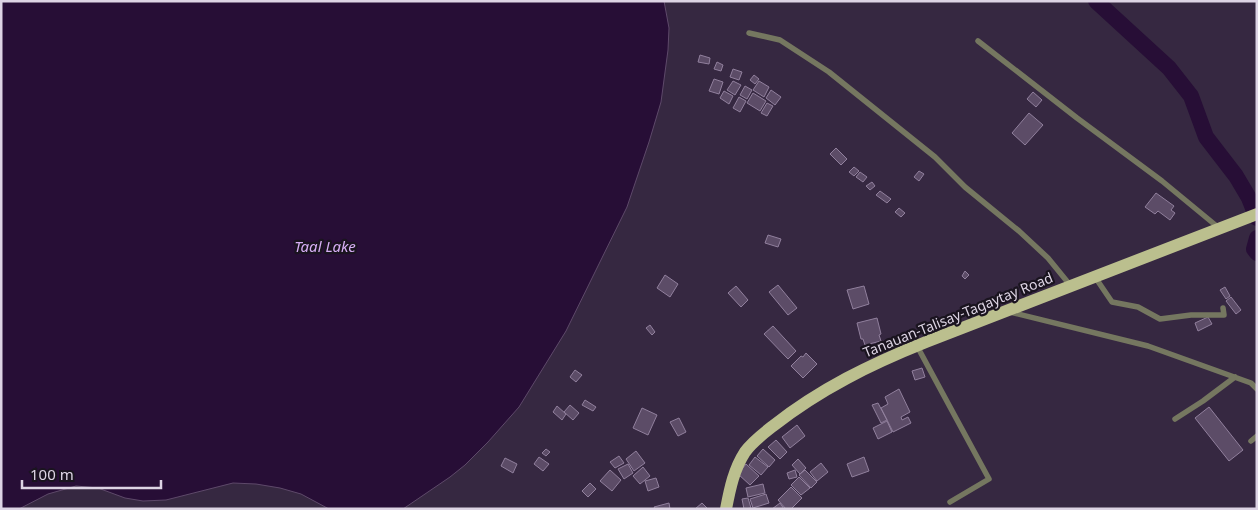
<svg xmlns="http://www.w3.org/2000/svg" width="1258" height="510" viewBox="0 0 1258 510" font-family="'Noto Sans',sans-serif">
<style>
.water{fill:#270e36;stroke:#5e496a}
.lines{fill:none;stroke-linecap:round;stroke-linejoin:round}
.river{stroke:#270e36;stroke-width:16}
.building{fill:#5c4c67;stroke:#91809d}
.service{stroke:#757760;stroke-width:5.5}
.primary{stroke:#bbbf8e;stroke-width:12}
.labels{text-anchor:middle;stroke-width:4.5;stroke-linejoin:round;paint-order:stroke}
.street-label{font-size:14px;fill:#ddd4e4;stroke:#1a141f}
.water-label{font-size:15px;font-style:italic;fill:#d7aef5;stroke:#1a141f}
</style>
<rect width="100%" height="100%" fill="#362841"/>
<path class="water" d="M1,1H664L669,28L668,50L661,102L649,142L627,207L566,331L519,407L488,442L465,465L450,477L403,509H329L301,494L280,488L256,484L233,483L166,500L143,501L125,498L98,488L76,486L48,494L19,509H1Z"/>
<g class="lines">
<path class="river" d="M1096,1L1169,68L1191,96L1206,137L1236,176L1249,198L1257,218
M1257,238L1254,249L1257,253"/>
</g>
<path class="building" d="M700,55L710,58L709,64L698,62Z
M717,62L723,65L721,71L714,69Z
M733,69L742,72L739,80L730,77Z
M754,75L759,79L755,84L750,80Z
M714,79L723,82L719,94L709,91Z
M733,81L741,85L735,95L727,90Z
M759,81L769,87L764,97L753,90Z
M745,86L752,90L747,99L740,95Z
M771,90L781,97L775,105L766,98Z
M724,91L733,96L729,104L720,98Z
M1033,92L1042,100L1036,107L1027,99Z
M753,93L766,101L760,111L747,103Z
M739,97L746,101L740,112L733,108Z
M767,103L773,106L767,116L761,113Z
M1029,113L1043,125L1025,145L1012,133Z
M836,148L847,159L841,165L830,154Z
M854,167L859,171L854,176L849,172Z
M919,171L924,174L919,181L914,177Z
M860,172L867,177L863,182L856,177Z
M872,182L875,186L870,190L866,186Z
M880,191L891,199L887,203L876,195Z
M1156,193L1174,206L1171,210L1175,213L1170,220L1158,211L1155,214L1145,207Z
M899,208L905,213L901,217L895,212Z
M768,235L781,239L778,247L765,243Z
M965,271L969,275L965,279L962,276Z
M665,275L678,284L670,297L657,288Z
M778,285L797,308L788,315L769,292Z
M736,286L748,300L741,307L728,293Z
M864,286L869,304L853,309L847,290Z
M1225,287L1230,296L1226,299L1220,290Z
M1231,297L1241,310L1236,314L1226,301Z
M1208,317L1212,324L1198,331L1195,323Z
M877,318L881,334L879,335L881,341L865,345L863,339H861L857,323Z
M650,325L655,332L652,335L646,328Z
M773,326L796,351L788,359L764,334Z
M806,353L817,364L803,378L791,366L801,356L803,357Z
M922,368L925,377L915,380L912,371Z
M575,370L582,375L576,382L570,377Z
M899,389L910,412L901,417L902,420L908,417L911,423L893,432L881,408L888,404L885,397Z
M585,400L596,407L593,411L582,405Z
M878,403L887,420L881,423L872,405Z
M570,405L579,413L573,420L564,412Z
M557,406L566,414L562,420L553,412Z
M1209,407L1243,450L1229,461L1195,418Z
M642,408L657,415L648,435L633,428Z
M679,418L686,432L678,436L670,422Z
M887,421L892,432L878,439L873,428Z
M797,425L805,436L790,448L782,437Z
M776,440L787,452L780,459L768,447Z
M546,449L550,452L546,456L542,453Z
M763,449L775,460L769,467L757,456Z
M636,451L645,463L634,471L626,459Z
M619,456L624,463L615,468L610,462Z
M539,457L549,464L543,471L534,464Z
M755,457L768,467L761,475L749,465Z
M864,457L869,471L852,477L847,464Z
M505,458L517,464L513,473L501,466Z
M798,459L806,468L800,474L792,465Z
M821,463L828,472L817,481L810,472Z
M628,464L633,473L624,479L618,469Z
M746,464L759,476L750,485L738,474Z
M643,467L650,476L640,484L633,476Z
M610,470L621,480L612,491L600,481Z
M795,470L797,477L789,479L787,473Z
M805,470L817,482L811,488L799,475Z
M799,477L810,488L801,495L791,485Z
M656,478L659,487L648,491L645,481Z
M590,483L596,489L588,497L582,491Z
M763,484L765,493L748,497L746,488Z
M791,487L802,498L791,509H786L778,500Z
M766,494L769,503L753,508L750,499Z
M748,498L751,508L744,509L742,499Z
M669,503L670,509H655L654,507Z
M702,503L708,509H695Z
M780,503L784,509H772Z"/>
<g class="lines">
<path class="service" d="M749,33L780,40L829,72L935,157L965,187L1019,231L1048,258L1070,285
M978,41L1077,118L1162,181L1219,228
M1095,277L1112,302L1138,307L1160,319L1191,315H1224L1223,308
M1010,312L1148,346L1251,383L1257,389
M917,346L989,479L950,502
M1175,419L1203,401L1235,377
M1251,441L1257,436"/>
<path class="primary" d="M726,509C730,488 734,469 745,452C752,442 764,433 773,426C820,389 871,364 926,342L1257,214"/>
</g>
<g class="labels">
<g class="street-label">
<text transform="translate(958 315) rotate(-22)" y="5">Tanauan-Talisay-Tagaytay Road</text>
</g>
<g class="water-label">
<text x="325" y="252">Taal Lake</text>
</g>
</g>
<rect width="1258" height="510" fill="none" stroke="#ddd4e4" stroke-width="5"/>
<path d="M22 480v8h139v-8" fill="none" stroke="#ddd4e4" stroke-width="2.5"/>
<text x="30" y="480" font-size="15" fill="#ddd4e4" stroke="#1a141f" stroke-width="4" paint-order="stroke">100 m</text>
</svg>
